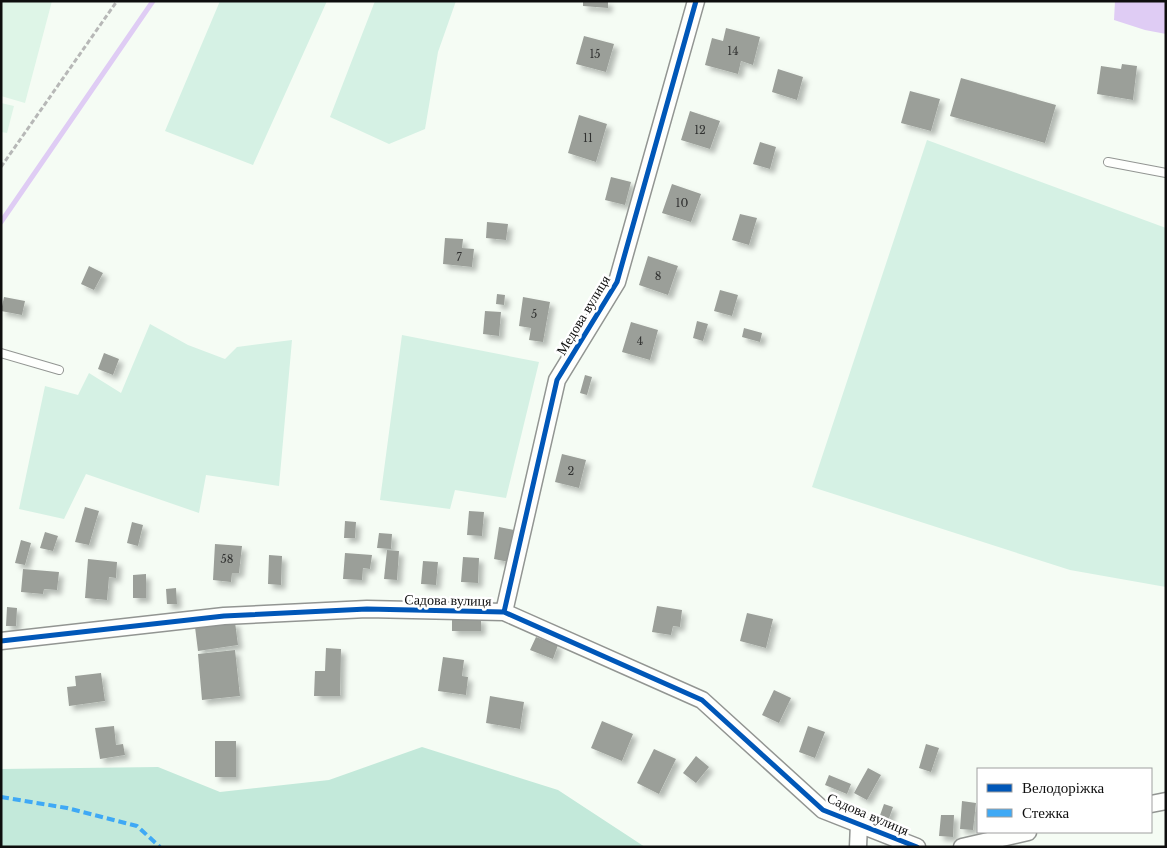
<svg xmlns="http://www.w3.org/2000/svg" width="1167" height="848" viewBox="0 0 1167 848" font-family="'Libre Baskerville',serif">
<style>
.green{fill:#d5f1e4}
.forest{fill:#c3e9da}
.pitch{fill:#def5e7}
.water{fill:#dfccf4}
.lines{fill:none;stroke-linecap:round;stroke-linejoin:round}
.stream{stroke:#dfccf4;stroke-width:5}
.building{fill:#9b9f99;filter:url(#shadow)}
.lane-casing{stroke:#929592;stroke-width:10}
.street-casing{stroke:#929592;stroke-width:19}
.path{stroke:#b7b8b7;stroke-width:3;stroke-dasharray:5 2.5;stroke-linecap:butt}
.lane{stroke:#fefffd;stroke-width:8}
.street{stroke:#fefffd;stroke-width:16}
.quiet{stroke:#3fa9f5;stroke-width:4;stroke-dasharray:8 4;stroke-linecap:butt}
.cycleway-casing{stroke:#fff;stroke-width:8}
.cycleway{stroke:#0057b8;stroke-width:5}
.labels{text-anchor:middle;stroke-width:5;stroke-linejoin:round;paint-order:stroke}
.number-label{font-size:11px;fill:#313231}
.street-label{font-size:14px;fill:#0e0e0e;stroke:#fff}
</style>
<defs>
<filter id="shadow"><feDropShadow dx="4.5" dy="4.5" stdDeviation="2.5" flood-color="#0004"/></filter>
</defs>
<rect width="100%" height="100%" fill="#f5fcf4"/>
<path class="green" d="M220,1H327L253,165L165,131Z
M375,1H456L438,52L425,129L389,144L330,117Z
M927,140L1166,228V587L1070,570L812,487Z
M150,324L188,345L225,359L237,347L292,340L279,486L206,475L199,513L86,474L64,519L19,509L45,386L78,395L89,373L121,393Z
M402,335L539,362L506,498L455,490L450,509L380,500Z"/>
<path class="forest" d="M422,747L558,790L645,847H1V769L158,767L220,792L329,780Z"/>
<path class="pitch" d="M1,1H52L25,103L1,96Z
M1,103L14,106L7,133L1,132Z"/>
<path class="water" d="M1115,1H1166V34L1145,30L1114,20Z"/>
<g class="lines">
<path class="stream" d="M1,222L153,1"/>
</g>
<path class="building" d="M583,1H608V8L583,6Z
M726,28L760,37L753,65L741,61L738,74L705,65L712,38L723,41Z
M584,36L614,44L606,72L576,64Z
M1122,64L1137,66L1133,100L1097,94L1101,66L1121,69Z
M778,69L803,77L797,100L772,92Z
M961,78L1056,105L1045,143L950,116Z
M910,91L940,99L931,131L901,123Z
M690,111L720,121L710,149L681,140Z
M579,115L607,124L596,162L568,153Z
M760,142L776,147L770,169L753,164Z
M611,177L631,182L625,205L605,200Z
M672,184L701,194L691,222L662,213Z
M740,214L757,218L749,245L732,240Z
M487,222L508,224L506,240L486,238Z
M445,238L463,239L462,248L474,249L472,267L443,264Z
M648,256L678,266L668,295L639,285Z
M89,266L103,273L94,290L81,284Z
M720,290L738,295L732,316L714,311Z
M497,294L505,295L504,305L496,304Z
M4,297L25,301L22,315L1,311Z
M523,297L550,302L543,342L529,340L531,328L519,326Z
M485,311L501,312L499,336L483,334Z
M697,321L708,324L703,341L693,338Z
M631,322L658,330L650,360L622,352Z
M744,328L762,333L760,342L742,337Z
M104,353L119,359L113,375L98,369Z
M585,375L592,377L587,395L580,393Z
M562,454L586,460L579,488L555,482Z
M85,507L99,511L89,545L75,542Z
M469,511L484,512L482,536L467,535Z
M345,521L356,522L355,538H344Z
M132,522L143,525L138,546L127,543Z
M499,527L514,530L509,562L494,559Z
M45,532L58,536L53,551L40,548Z
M379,533L392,534L391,549L377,548Z
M21,540L31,543L25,565L15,563Z
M215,544L242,546L239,573H232L231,582L213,580Z
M387,550L399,551L397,580L384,579Z
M345,553L372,555L370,569L363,568L362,580L343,579Z
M269,555L282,556L281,585L268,584Z
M463,557L479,558L478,583L461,582Z
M88,559L117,562L116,578L109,577L107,600L85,598Z
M423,561L438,562L436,585L421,584Z
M23,569L59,572L57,590L44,589L43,594L21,592Z
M146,574V598H133V575Z
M176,588L177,604H167L166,589Z
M657,606L682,610L680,627L673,626L671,635L652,632Z
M7,607L17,608L16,626H6Z
M747,613L773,619L766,648L740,641Z
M481,618V631H452V619Z
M235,622L238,645L198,651L195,627Z
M536,637L558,645L553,659L530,650Z
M326,648L341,649L340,696H314L315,671H325Z
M235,650L240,696L202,700L198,654Z
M443,657L464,660L462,676L468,677L466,695L438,691Z
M101,673L105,701L69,706L67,687L76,686L75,676Z
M774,690L791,698L779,723L762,715Z
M490,696L524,702L520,729L486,723Z
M602,721L633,734L622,761L591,748Z
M114,726L116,745L123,744L125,755L100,759L95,728Z
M808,726L825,732L815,758L799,752Z
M215,741H236V777H215Z
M926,744L939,748L931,772L919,768Z
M654,749L676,759L659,794L637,783Z
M696,756L709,767L696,783L683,773Z
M868,768L881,775L867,800L854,793Z
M829,775L851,784L847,794L825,785Z
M962,801L976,803L973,830L960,829Z
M884,804L893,807L887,824L878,821Z
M941,815H954L953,837L939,836Z"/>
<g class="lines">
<g class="lane-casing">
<path id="lane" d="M1108,162L1166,173
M1,353L59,370"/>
</g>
<g class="street-casing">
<path id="street" d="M504,612L557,380L617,282L696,1
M1,641L224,616L367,609L504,612L702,700L823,810L917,847
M1151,804L1166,801
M858,847L859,824
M962,847L1028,832"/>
</g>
<path class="path" d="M1,167L117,1"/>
<use href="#lane" class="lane"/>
<use href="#street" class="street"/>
<path class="quiet" d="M1,797L67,808L137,826L160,847"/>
<g class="cycleway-casing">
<path id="cycleway" d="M504,612L557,380L617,282L696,1
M1,641L224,616L367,609L504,612L702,700L823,810L917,847"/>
</g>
<use href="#cycleway" class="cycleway"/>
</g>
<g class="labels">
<g class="number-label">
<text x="733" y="55">14</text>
<text x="595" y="58">15</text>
<text x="700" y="134">12</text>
<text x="588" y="142">11</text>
<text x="682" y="207">10</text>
<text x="459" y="261">7</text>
<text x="658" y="280">8</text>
<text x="534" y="318">5</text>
<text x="640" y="345">4</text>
<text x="571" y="475">2</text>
<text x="227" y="563">58</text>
</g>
<g class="street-label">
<text transform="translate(583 315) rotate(-59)" y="5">Медова вулиця</text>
<text transform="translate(448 600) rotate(1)" y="5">Садова вулиця</text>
<text transform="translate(868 814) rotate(23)" y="5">Садова вулиця</text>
</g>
</g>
<rect width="1167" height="848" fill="none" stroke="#0e0e0e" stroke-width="5"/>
<rect x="977" y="768" width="175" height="65" fill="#ffffff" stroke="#9f9f9f"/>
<rect x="987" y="784" width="25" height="8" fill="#0057b8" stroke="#9f9f9f"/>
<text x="1022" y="793" font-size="15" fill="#0e0e0e">Велодоріжка</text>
<rect x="987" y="809" width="25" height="8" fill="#3fa9f5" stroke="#9f9f9f"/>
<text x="1022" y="818" font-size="15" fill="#0e0e0e">Стежка</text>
</svg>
